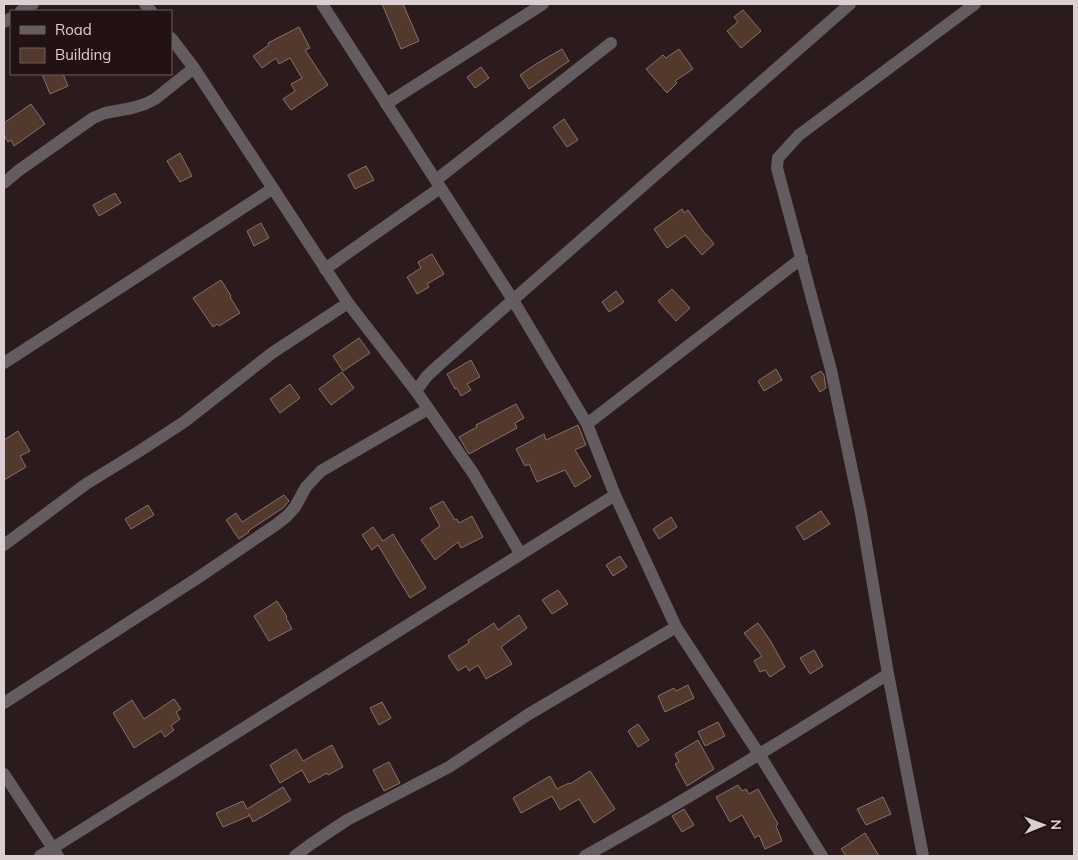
<svg xmlns="http://www.w3.org/2000/svg" width="1078" height="860" viewBox="0 0 1078 860" font-family="Mulish,sans-serif">
<style>
.building{fill:#53382c;stroke:#84726a}
.lines{fill:none;stroke-linecap:round;stroke-linejoin:round}
.minor{stroke:#635c61;stroke-width:12}
</style>
<rect width="100%" height="100%" fill="#2c1b1d"/>
<path class="building" d="M382,4H403L419,41L401,49Z
M743,10L761,31L741,48L727,31L738,22L734,17Z
M299,27L310,48L305,50L328,85L291,110L283,99L295,91L291,84L302,78L290,58L279,64L276,58L262,68L253,56L269,45L268,43Z
M562,49L569,61L529,89L520,75L536,64Z
M679,49L693,69L675,81L677,83L667,93L646,69L663,55L666,58Z
M481,67L489,78L475,88L467,77Z
M42,74H63L68,86L50,94Z
M31,104L45,124L14,146L11,140L8,142L4,135V123Z
M564,119L578,140L567,147L553,127Z
M180,153L192,176L180,182L167,161Z
M366,166L374,180L355,189L348,175Z
M115,193L121,203L99,216L93,205Z
M682,209L684,213L688,210L706,235H707L714,244L702,255L685,235L667,248L654,229Z
M261,223L269,238L254,246L247,231Z
M432,254L444,274L427,284L429,287L417,294L407,277L421,268L418,262Z
M221,280L231,296L230,297L240,313L219,326L217,324L213,327L193,298Z
M672,289L690,308L676,321L658,301Z
M616,291L624,302L609,312L602,302Z
M359,338L370,353L343,371L333,356Z
M471,360L480,377L467,384L471,390L461,396L457,388L455,389L447,374Z
M776,369L782,380L764,391L758,381Z
M821,371L824,375L826,388L820,392L811,377Z
M342,372L354,388L331,405L319,389Z
M290,384L300,398L280,413L270,399Z
M516,404L524,418L515,423L517,428L469,454L459,437L477,427L476,425Z
M578,425L586,445L575,450L591,477L575,487L565,470L537,482L529,464L525,466L516,449L544,434L546,440Z
M18,431L30,451L20,456L26,467L4,480V440Z
M284,495L289,501L283,508L248,531L249,532L239,539L226,520L236,513L242,522Z
M443,501L455,520L457,519L459,523L472,516L483,537L461,548L458,542L435,560L421,540L440,526L430,508Z
M148,505L154,515L131,529L125,519Z
M821,511L830,524L804,540L796,527Z
M671,517L677,527L659,539L653,529Z
M373,527L383,541L393,534L426,588L410,598L378,545L372,550L362,535Z
M620,556L627,567L613,576L606,565Z
M558,590L568,604L552,614L542,600Z
M277,601L287,617L286,618L292,629L269,641L254,616Z
M519,615L527,628L501,647L512,664L486,679L478,665L469,671L466,666L458,671L448,656L469,643L468,640L494,623L498,630Z
M758,623L770,640L785,667L770,677L765,670L760,672L754,661L762,656L744,633Z
M814,650L823,666L810,674L800,658Z
M688,685L694,698L665,712L658,696L674,688L676,691Z
M174,699L181,709L176,712L180,719L171,726L174,730L165,737L161,731L134,748L113,713L132,700L144,719Z
M382,702L391,718L379,725L370,708Z
M718,722L725,736L705,746L698,732Z
M638,724L649,740L638,747L628,731Z
M698,740L714,769L687,786L675,764L679,762L675,754Z
M332,745L343,767L328,775L327,773L309,783L302,770L280,783L270,765L296,749L303,761Z
M389,762L400,783L384,791L373,770Z
M590,771L615,809L594,823L579,799L560,810L552,796L521,813L513,798L550,776L557,789L569,783L570,784Z
M738,785L742,791L746,789L749,794L758,789L778,824L776,826L782,841L765,849L759,835L755,838L742,815L730,822L716,797Z
M283,787L291,800L253,822L249,814V816L223,827L216,813L243,801L247,809Z
M883,797L891,814L866,825L857,809Z
M684,809L694,825L682,832L672,816Z
M865,833L879,856H846L841,849Z"/>
<g class="lines">
<path class="minor" d="M145,4L151,11
M322,4L513,300L587,424L615,495L676,627L759,754L822,856
M21,11L33,4
M4,22L11,18
M171,38L194,68L348,303L416,391L473,473L520,553
M386,104L543,4
M436,180L611,43
M4,183L18,171L93,118L105,113L132,108L145,104L155,99L194,68
M325,269L440,188
M4,363L272,189
M416,391L427,376L440,364L850,4
M587,424L802,258
M4,545L86,484L138,452L184,422L272,353L348,303
M4,703L196,579L277,524L287,516L295,507L306,487L321,471L428,409
M4,774L58,856
M40,856L615,495
M295,856L311,844L347,820L449,767L529,714L676,627
M585,856C688,799 789,737 888,674
M923,856L888,674L861,513L831,370L777,168L778,158L799,135L975,4"/>
</g>
<rect width="1078" height="860" fill="none" stroke="#dbcfd1" stroke-width="10"/>
<rect x="10" y="10" width="162" height="65" fill="#221214" stroke="#6c5e60"/>
<rect x="20" y="26" width="25" height="8" fill="#635c61" stroke="#6c5e60"/>
<text x="55" y="35" font-size="15" fill="#dbcfd1">Road</text>
<rect x="20" y="48" width="25" height="15" fill="#53382c" stroke="#6c5e60"/>
<text x="55" y="60" font-size="15" fill="#dbcfd1">Building</text>
<g transform="translate(1043 825) rotate(89)" stroke="#221214" stroke-width="4" paint-order="stroke">
<path d="M0-4L9 19L0 12L-9 19Z" fill="#dbcfd1"/>
<text y="-8" font-size="14" font-weight="bold" text-anchor="middle" fill="#dbcfd1">N</text>
</g>
</svg>
